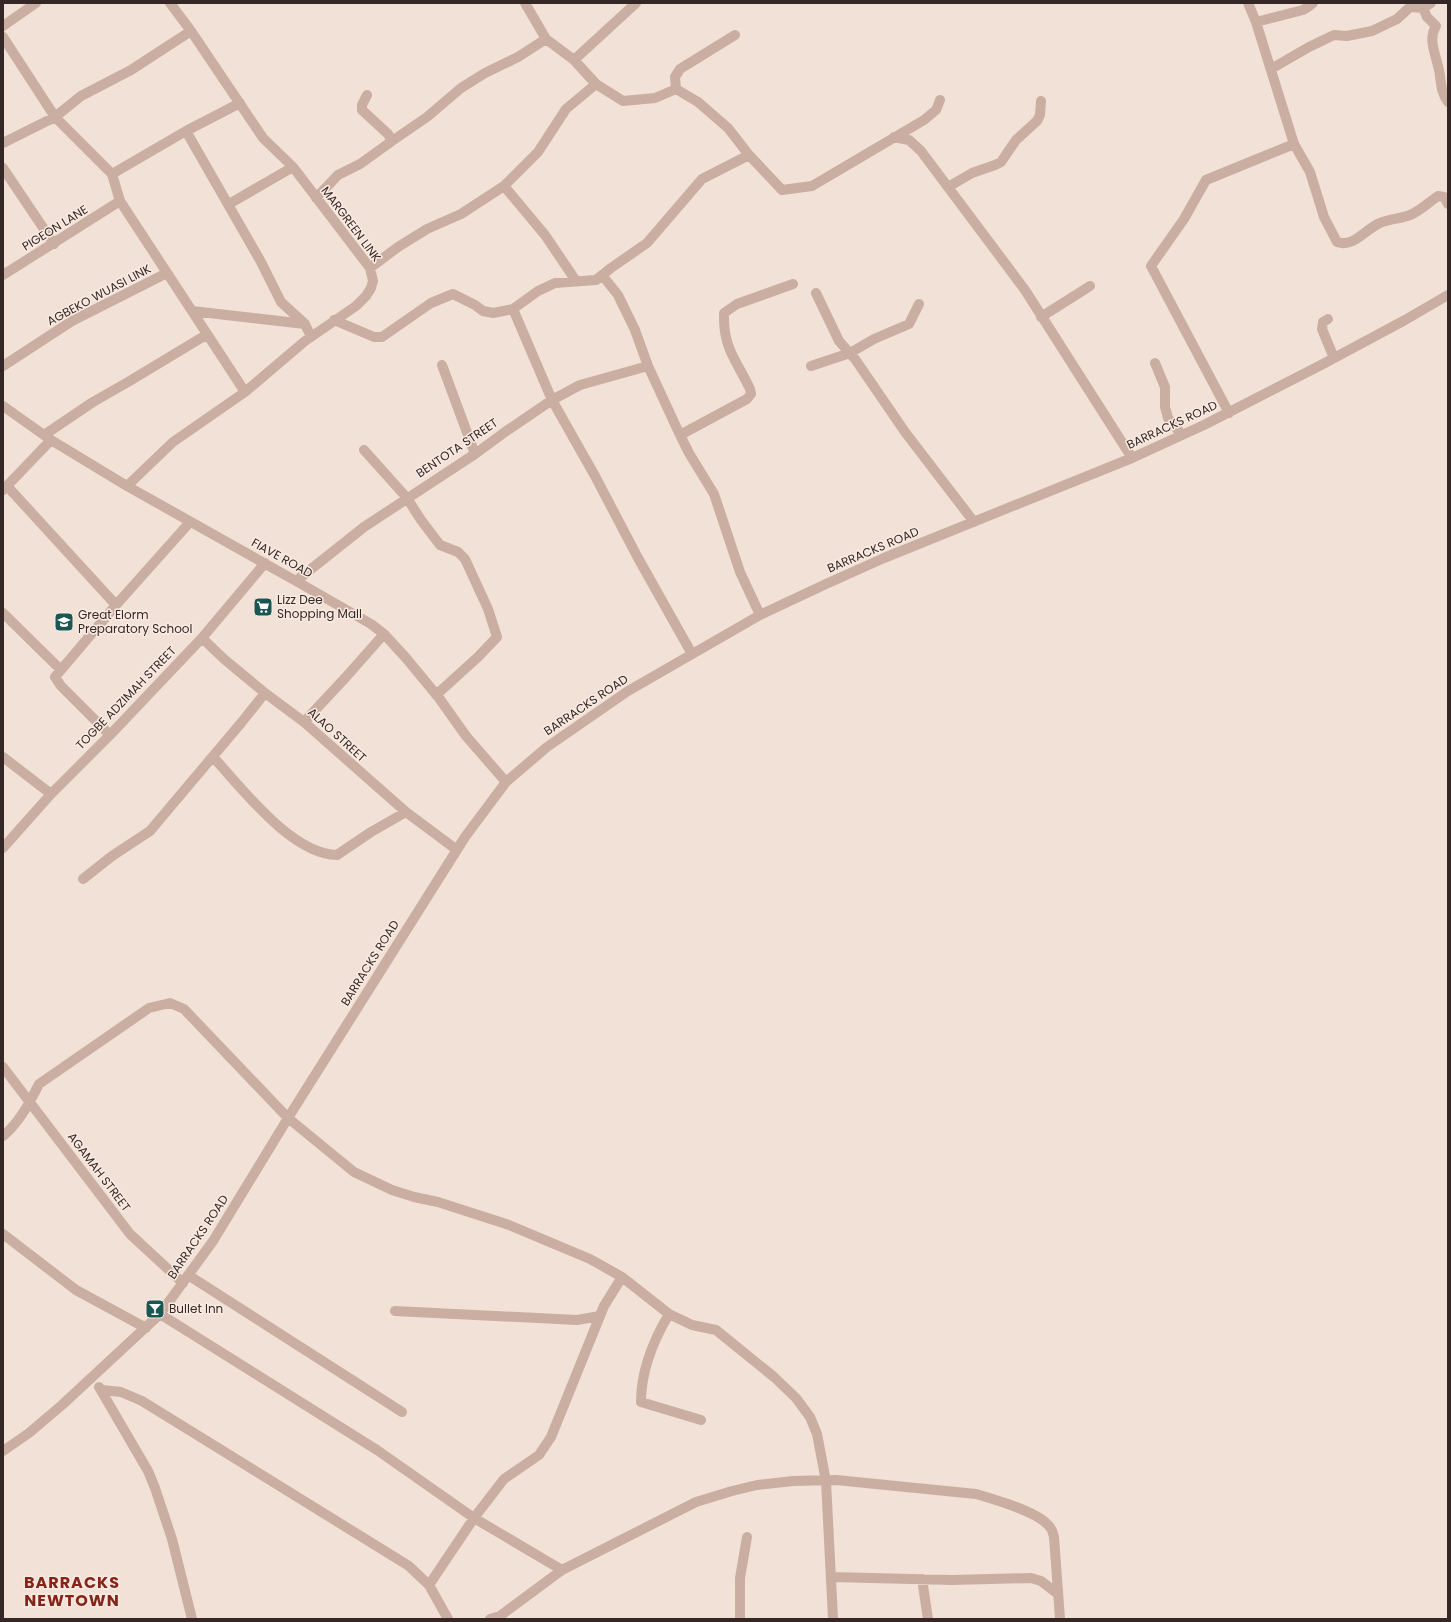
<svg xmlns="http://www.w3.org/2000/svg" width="1451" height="1622" viewBox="0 0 1451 1622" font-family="Poppins,sans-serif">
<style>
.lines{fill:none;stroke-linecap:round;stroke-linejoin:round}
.minor{stroke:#caaea2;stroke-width:10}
.labels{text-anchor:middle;stroke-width:3;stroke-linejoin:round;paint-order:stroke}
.street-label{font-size:12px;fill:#342725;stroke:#faebe2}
.poi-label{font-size:12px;fill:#342725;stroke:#faebe2;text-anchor:start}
.district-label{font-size:16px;font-weight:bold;letter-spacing:1px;fill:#86241a;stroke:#faebe2}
</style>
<rect width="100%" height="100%" fill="#f2e1d6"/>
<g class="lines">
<path class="minor" d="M1248,3L1256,22L1294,144L1310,172L1324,217L1337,242C1354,248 1365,229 1380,223C1389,219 1400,219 1410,215C1420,211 1428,203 1438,196L1444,197L1448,204
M1431,3L1423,8L1427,17L1436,26C1428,39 1435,52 1438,66C1442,79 1439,90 1448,102
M1256,22L1303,10L1308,7L1313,3
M3,26L36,3
M3,37L55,117L112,174L120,201L245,392
M574,60L636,3
M1271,69L1309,47L1334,35L1347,36L1372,31L1397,19L1410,7L1423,8
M676,89L675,77L680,69L735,35
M367,95L362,105V110L388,134L392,141
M186,131L261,262L281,302L305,324L311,337
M894,137L909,140L921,151L1025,290L1132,458
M3,143L55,117L81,96L131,70L191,31
M749,155L782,190L812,186L924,120L936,110L940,100
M3,168L54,244
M112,174L186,131L240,103
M504,186L545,235L576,281
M948,187L972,173L995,165L1001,162L1016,140L1037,121L1040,115L1041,101
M316,198L338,175L360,164L392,141L427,117L461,88L485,73L518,57L546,39
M229,204L293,167
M370,268L398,247L427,229L461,214L504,186L538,152L566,109L596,84
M3,275L120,201
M602,275L618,295L635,330L648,366L680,435L689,453L714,494L740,572L760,615
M816,293L839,341L855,359L905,432L974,522
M513,309L552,400L595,476L638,558L692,654
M192,311L305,324
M1041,317L1090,286
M1328,319L1323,322L1322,329L1334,358
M334,320L374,337H382L431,303L453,294L475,305L483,311L493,313L513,309L538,291L555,283L596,280L611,268L647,243L702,179L749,155L728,128L698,102L676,89L655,98L623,101L596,84L574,60L546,39L525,3
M1155,363L1165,387V407L1168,418L1182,435
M442,365L475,454
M3,366L72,321L167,273
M811,366L850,353L874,339L909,324L919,304
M3,406L51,440L127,486L296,581L371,624L384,634L406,658L439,698L466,736L506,782
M1229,413L1151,266L1184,219L1206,180L1294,144
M44,435L93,402L128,382L206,335
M680,435L747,399L751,394L750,389C736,359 723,349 724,313L737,304L793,284
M364,450L407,498L421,520L440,545L458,552L465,559L488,609L497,637L478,657L436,695
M7,486L116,605
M127,486L173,442L245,392L305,341L356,306L366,296L371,288L373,281L370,268L293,167L263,138L191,31L170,3
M3,490L51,440
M296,581L364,527L475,454L505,432L552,400L580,385L648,366
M3,613L61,670
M202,638L224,659L265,693L304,722L406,812L457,850
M304,722L346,677L384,634
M110,735L61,686L55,677L116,605L190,522
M3,757L51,794
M213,757C242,788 291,854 337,855L371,832L406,812
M3,848L51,794L110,735L202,638L265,563
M83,879L112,856L150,831L241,723L265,693
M3,1067L130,1234L183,1283
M3,1136C19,1123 30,1102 39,1084L149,1008L170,1003L184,1009L288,1118L354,1172L392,1190L414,1197L438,1202L509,1225L590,1259L622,1277L669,1314L692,1325L716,1330L774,1377L796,1398L810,1417L817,1434L826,1481L833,1619
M3,1234L76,1290L146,1328
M188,1275L402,1412
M395,1311L577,1320L600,1316
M160,1314L377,1450L474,1518L562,1570
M669,1314C653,1341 641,1370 641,1402L701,1420
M99,1387L148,1471L155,1488L172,1539L192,1619
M102,1390L121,1392L142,1401L409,1566L429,1585L448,1619
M3,1451L29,1433L62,1405L160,1314L213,1241L288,1118L465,837L506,782L547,747L628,691L760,615L826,584L884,558L1132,458L1204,425L1323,364L1405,320L1448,295
M831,1577L952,1580L1031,1578L1041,1581L1058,1594
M922,1579L928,1619
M429,1585L474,1518L504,1479L539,1455L551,1437L604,1306L622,1277
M490,1619L500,1616L562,1570L696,1502L732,1491L757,1485L793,1481L836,1480L976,1494C993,1499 1035,1511 1047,1524C1051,1527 1053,1532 1054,1537L1060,1619
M740,1619V1578L747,1537"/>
</g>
<defs>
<g id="supermarket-square" transform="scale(1)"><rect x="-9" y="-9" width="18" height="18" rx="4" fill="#195752" stroke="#faebe2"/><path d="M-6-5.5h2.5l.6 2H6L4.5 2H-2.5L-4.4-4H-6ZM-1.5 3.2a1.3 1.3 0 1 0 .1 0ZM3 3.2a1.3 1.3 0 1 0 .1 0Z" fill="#fff"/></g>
<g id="school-square" transform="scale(1)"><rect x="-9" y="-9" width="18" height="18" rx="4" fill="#195752" stroke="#faebe2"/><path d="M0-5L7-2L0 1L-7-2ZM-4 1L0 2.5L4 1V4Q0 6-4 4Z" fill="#fff"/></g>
<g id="bar-square" transform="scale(1)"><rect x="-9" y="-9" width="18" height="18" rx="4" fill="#195752" stroke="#faebe2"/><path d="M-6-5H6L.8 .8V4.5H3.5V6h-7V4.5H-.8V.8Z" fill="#fff"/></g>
</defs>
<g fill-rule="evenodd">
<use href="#supermarket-square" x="263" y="607"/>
<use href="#school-square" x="64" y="622"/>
<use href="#bar-square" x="155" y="1309"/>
</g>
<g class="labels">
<g class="street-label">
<text transform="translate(351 224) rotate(53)" y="4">MARGREEN LINK</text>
<text transform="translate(55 228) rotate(-32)" y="4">PIGEON LANE</text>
<text transform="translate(99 295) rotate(-28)" y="4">AGBEKO WUASI LINK</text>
<text transform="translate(1172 425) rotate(-25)" y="4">BARRACKS ROAD</text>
<text transform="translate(457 448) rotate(-34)" y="4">BENTOTA STREET</text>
<text transform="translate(873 550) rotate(-23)" y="4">BARRACKS ROAD</text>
<text transform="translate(282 558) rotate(29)" y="4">FIAVE ROAD</text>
<text transform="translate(126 698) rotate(-46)" y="4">TOGBE ADZIMAH STREET</text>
<text transform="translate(586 705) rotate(-34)" y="4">BARRACKS ROAD</text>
<text transform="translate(337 735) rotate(42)" y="4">ALAO STREET</text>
<text transform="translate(370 963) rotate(-58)" y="4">BARRACKS ROAD</text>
<text transform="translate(99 1172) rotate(53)" y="4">AGAMAH STREET</text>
<text transform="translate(198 1237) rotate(-56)" y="4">BARRACKS ROAD</text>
</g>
<g class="poi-label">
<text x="277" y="604">Lizz Dee<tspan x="277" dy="14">Shopping Mall</tspan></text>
<text x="78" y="619">Great Elorm<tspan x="78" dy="14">Preparatory School</tspan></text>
<text x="169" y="1313">Bullet Inn</text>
</g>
<g class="district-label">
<text x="72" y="1588">BARRACKS<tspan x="72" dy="18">NEWTOWN</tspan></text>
</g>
</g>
<rect width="1451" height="1622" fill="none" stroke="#342725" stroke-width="8"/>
</svg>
